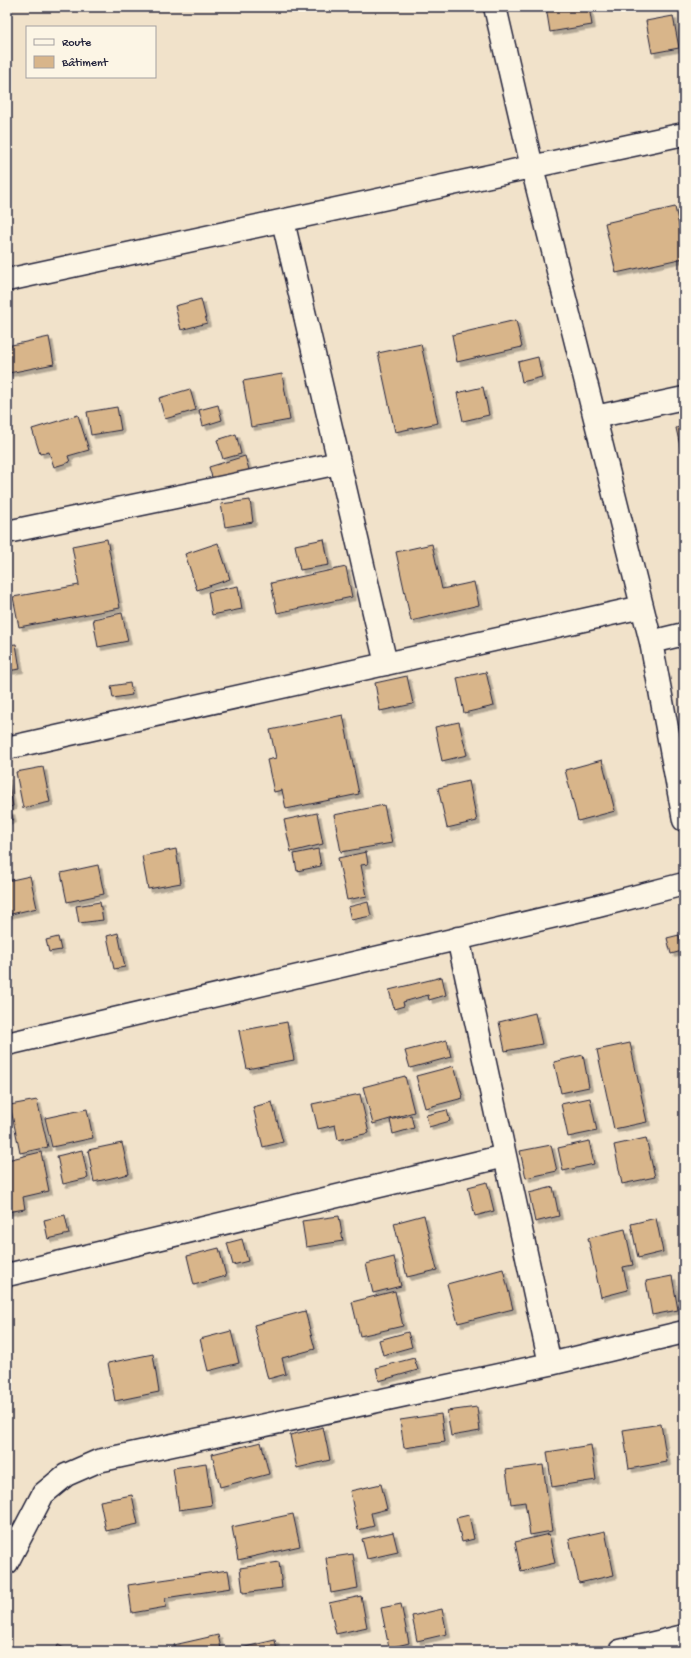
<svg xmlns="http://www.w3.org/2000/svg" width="691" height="1658" viewBox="0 0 691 1658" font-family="'Gochi Hand',sans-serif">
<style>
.building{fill:#d8b58a;stroke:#22223b;filter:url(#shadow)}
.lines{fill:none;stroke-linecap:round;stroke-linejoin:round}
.minor-casing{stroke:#22223b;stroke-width:25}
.minor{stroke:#fcf5e5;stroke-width:22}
</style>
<defs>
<filter id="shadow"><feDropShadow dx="3.5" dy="3.5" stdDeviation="0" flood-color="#0004"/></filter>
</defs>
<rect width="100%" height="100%" fill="#f1e2ca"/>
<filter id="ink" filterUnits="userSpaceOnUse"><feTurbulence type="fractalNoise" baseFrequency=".025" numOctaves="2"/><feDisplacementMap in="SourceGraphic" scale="8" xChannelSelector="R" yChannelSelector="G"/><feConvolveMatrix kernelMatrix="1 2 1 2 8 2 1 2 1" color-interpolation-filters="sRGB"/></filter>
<g filter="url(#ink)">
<path class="building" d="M546,7H589L592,25L550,32Z
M673,16L679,48L652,53L646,21Z
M675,207L684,249V258L616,273L605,223Z
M201,299L207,323L181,330L175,306Z
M516,320L522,347L457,362L452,335Z
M49,337L54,364L9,373L7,362V346Z
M421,344L438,423L395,432L378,353Z
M538,357L542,377L522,382L518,362Z
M282,374L290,420L251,427L243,381Z
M483,387L489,415L463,421L457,393Z
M190,389L196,410L165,419L159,398Z
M218,405L222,420L203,426L199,410Z
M117,407L121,430L91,435L87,412Z
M78,415L89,450L68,456L70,462L54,467L49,452L40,454L32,429Z
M684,426V464L676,428Z
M236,434L241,454L223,459L217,440Z
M245,456L250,473L214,484L209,467Z
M250,500L253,522L225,527L221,504Z
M107,539L120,608L19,627L13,597L79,585L72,546Z
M324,539L329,565L300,570L295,545Z
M218,543L230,579L197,590L185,554Z
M432,544L442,589L474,582L479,605L411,621L396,552Z
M346,567L352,597L277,613L271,583Z
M238,586L242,609L212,615L208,592Z
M122,613L128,641L98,647L93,619Z
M16,644L20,669L7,671V645Z
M486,672L494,706L464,713L457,678Z
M407,676L413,704L380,711L375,683Z
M130,683L132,695L113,698L111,686Z
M343,715L359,794L286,809L282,790L274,792L267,760L276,758L270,730Z
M459,722L467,755L442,761L435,727Z
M602,760L615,811L578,821L565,770Z
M43,767L50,802L23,808L16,772Z
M7,776L13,806L7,808Z
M469,781L477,821L447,828L438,788Z
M384,805L392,843L341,852L334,815Z
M11,811L13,819L7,821V812Z
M317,813L323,844L291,852L284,820Z
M176,849L181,883L148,889L142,856Z
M318,849L321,866L297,871L294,854Z
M366,852L368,864L361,865L367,896L347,900L338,858Z
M98,865L104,894L67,902L61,873Z
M30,876L37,908L7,915V881Z
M100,902L103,920L79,923L76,906Z
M368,902L371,916L351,920L348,907Z
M118,933L125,967L114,969L107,936Z
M679,935L682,951L671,954L667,938Z
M58,937L61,950L49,952L46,940Z
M442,977L446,995L429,1000L428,995L403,1002L404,1006L394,1009L389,990Z
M535,1013L542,1044L505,1051L499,1022Z
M287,1022L294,1060L247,1069L239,1031Z
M447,1040L451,1057L410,1068L405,1051Z
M630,1043L647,1122L614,1129L597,1050Z
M583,1055L589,1087L561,1093L554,1062Z
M454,1066L463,1098L425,1108L416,1076Z
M405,1076L414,1112L373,1124L363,1087Z
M360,1094L369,1133L338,1140L335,1125L318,1129L312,1104Z
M590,1098L597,1131L568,1137L561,1104Z
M37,1100L48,1147L20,1153L10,1105Z
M272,1102L283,1142L263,1147L253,1107Z
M87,1109L93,1138L52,1147L45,1118Z
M447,1110L450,1121L429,1127L426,1115Z
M411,1115L414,1128L393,1134L390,1120Z
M646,1138L655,1177L622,1184L614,1145Z
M589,1141L594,1164L563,1171L558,1148Z
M122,1143L129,1174L94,1182L88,1150Z
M551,1145L557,1171L526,1178L520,1151Z
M82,1150L88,1178L63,1184L57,1156Z
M41,1152L49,1191L23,1197L25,1209L7,1212V1160Z
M487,1182L494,1211L475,1216L468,1187Z
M553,1187L559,1216L535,1222L529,1193Z
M65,1215L69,1234L48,1239L44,1220Z
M424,1215L437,1270L407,1277L394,1223Z
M339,1216L343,1241L306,1247L302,1221Z
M656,1218L663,1252L638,1258L631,1224Z
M625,1229L633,1265L623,1267L628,1290L601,1297L588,1238Z
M242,1239L248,1261L233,1265L227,1243Z
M219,1248L226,1276L194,1285L187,1256Z
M394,1257L401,1286L373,1293L366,1264Z
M503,1269L513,1309L458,1323L447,1284Z
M672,1276L678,1310L652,1315L646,1281Z
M395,1291L403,1326L360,1336L352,1302Z
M305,1311L315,1349L282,1358L286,1374L268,1379L254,1325Z
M231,1331L239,1363L208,1371L200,1339Z
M408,1332L412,1347L383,1355L379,1340Z
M153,1354L159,1392L115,1401L108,1363Z
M414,1358L418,1370L379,1381L376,1368Z
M477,1407L480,1431L451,1436L447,1411Z
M441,1414L445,1442L404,1448L400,1420Z
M661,1424L667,1462L629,1469L623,1430Z
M323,1427L330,1460L297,1468L290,1435Z
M261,1442L269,1474L220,1487L212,1454Z
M591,1445L596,1480L552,1487L547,1452Z
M206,1463L212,1505L179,1510L173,1468Z
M543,1465L552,1531L530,1535L525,1502L511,1504L506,1470Z
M381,1484L387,1509L371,1513L374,1526L358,1530L350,1491Z
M132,1495L138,1524L106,1531L100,1501Z
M293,1514L300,1546L238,1560L232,1527Z
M469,1515L474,1539L462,1542L456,1518Z
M605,1531L614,1575L579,1583L569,1539Z
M393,1532L398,1552L367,1559L362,1539Z
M549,1534L555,1563L521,1571L515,1542Z
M353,1554L358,1588L331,1593L326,1558Z
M279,1562L282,1588L243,1593L240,1568Z
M228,1570L231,1588L165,1598L166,1607L132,1613L128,1585Z
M361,1596L367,1627L336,1634L329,1603Z
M401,1604L409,1643L389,1648L381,1608Z
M442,1609L447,1634L417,1641L412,1616Z
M218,1635L221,1648L208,1651H175L174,1645Z
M275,1640L277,1651H228Z
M58,1645L70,1651H55Z"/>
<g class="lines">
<g class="minor-casing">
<path id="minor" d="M495,7L532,167L651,642L684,820
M283,221L386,664
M7,280L684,134
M595,417L684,398
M7,532L339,463
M651,642L684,634
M7,748L642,607
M458,938L550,1364
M7,1044L598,906L684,884
M7,1275L505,1156
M7,1563L43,1494L66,1475L98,1461L550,1364L684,1332
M620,1651L684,1636"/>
</g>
<use href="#minor" class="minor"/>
</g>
</g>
<rect width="691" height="1658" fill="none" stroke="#fcf5e5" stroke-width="24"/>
<rect x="12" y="12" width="667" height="1634" fill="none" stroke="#22223b" stroke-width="1.5" filter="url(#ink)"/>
<rect x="26" y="26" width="130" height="52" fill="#fcf5e5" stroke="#a5a1a1"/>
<rect x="34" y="39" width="20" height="6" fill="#fcf5e5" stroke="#a5a1a1"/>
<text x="62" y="46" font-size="12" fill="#22223b">Route</text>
<rect x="34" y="56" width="20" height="12" fill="#d8b58a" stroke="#a5a1a1"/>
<text x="62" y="66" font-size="12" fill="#22223b">Bâtiment</text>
</svg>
